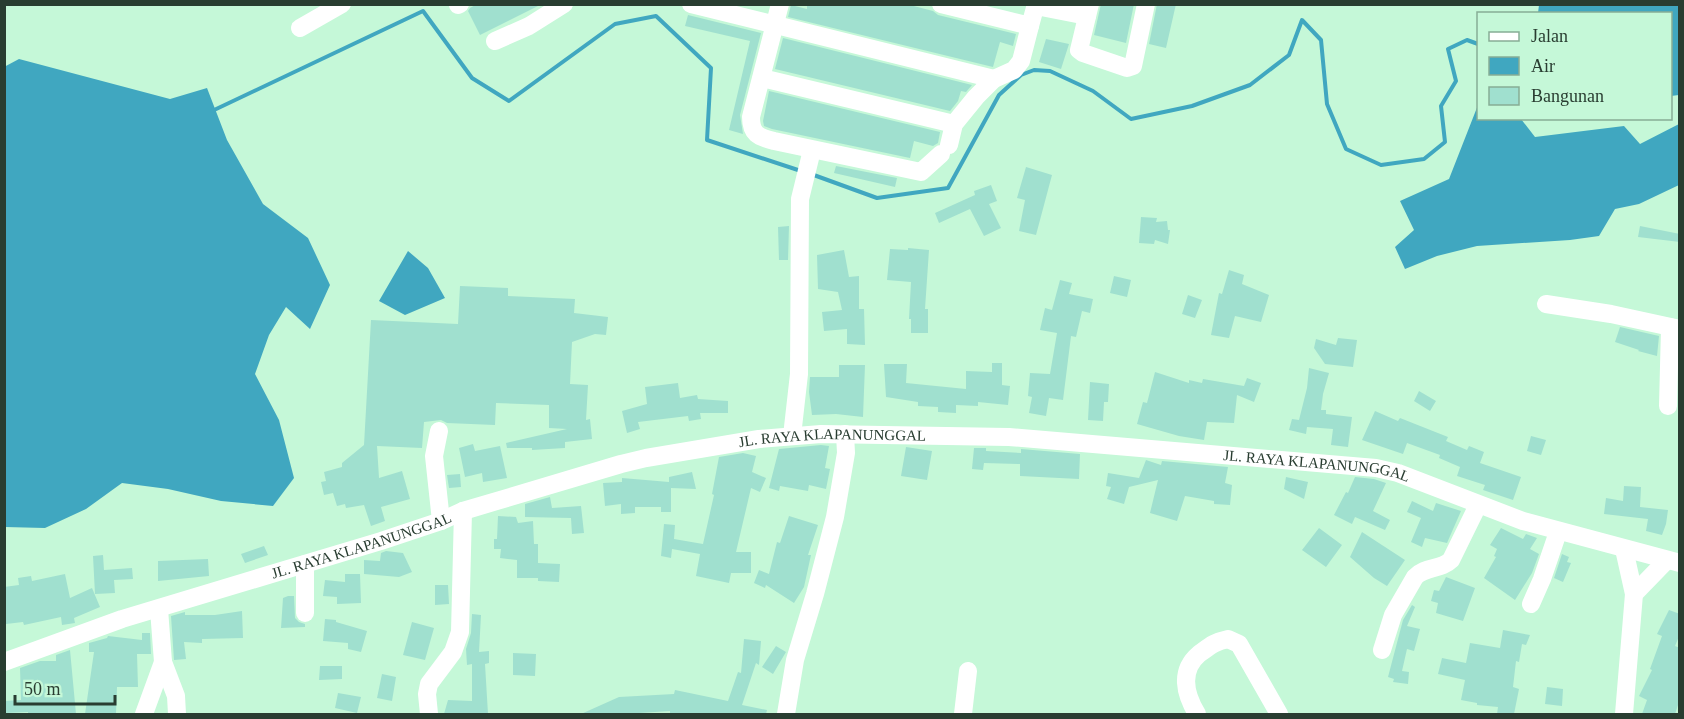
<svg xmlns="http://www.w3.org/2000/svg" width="1684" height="719" viewBox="0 0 1684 719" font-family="'Times New Roman',serif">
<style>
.water{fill:#40a7c0}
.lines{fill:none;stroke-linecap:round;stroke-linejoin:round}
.stream{stroke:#40a7c0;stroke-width:4}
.building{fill:#a0e0cf}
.minor{stroke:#fff;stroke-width:18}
.labels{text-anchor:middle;stroke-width:4.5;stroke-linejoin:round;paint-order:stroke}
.street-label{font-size:15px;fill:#293d31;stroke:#c5f8d8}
</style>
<rect width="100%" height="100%" fill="#c5f8d8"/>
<path class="water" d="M1539,5H1679V95L1671,96L1670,14L1538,13Z
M19,59L170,99L207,88L227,140L263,204L308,238L330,285L310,329L286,307L269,335L255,374L279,420L294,478L273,506L221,501L168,489L122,483L86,509L45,528L5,527L4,67Z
M1478,105V118L1521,119L1535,137L1624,126L1640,144L1679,124V185L1639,204L1615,209L1599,236L1570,240L1477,246L1437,256L1405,269L1395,247L1414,230L1400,201L1449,179Z
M408,251L428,268L445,298L405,315L379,301Z"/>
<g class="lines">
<path class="stream" d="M212,111L423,11L472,78L509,101L615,24L656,16L711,68L707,140L801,171
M811,174L877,198L948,188L999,95L1021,75L1034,70L1050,71L1093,91L1131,119L1192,106L1250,85L1289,55L1302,20L1321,40L1327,104L1346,149L1381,165L1424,159L1445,142L1441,106L1456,81L1448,49L1467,40L1478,44"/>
</g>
<path class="building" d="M477,4H542L480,35L468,11L470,8Z
M807,4H906L933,11L938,15L1016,34L1013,46L1000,42L993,67L788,17L791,5L807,9Z
M1101,4H1134L1126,43L1094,35Z
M1157,4H1176L1166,48L1149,44Z
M688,15L761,33L740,115L743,134L729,130L750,41L685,26Z
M783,38L972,85L966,92L961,91L958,101L950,111L775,69Z
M1046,39L1069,44L1061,69L1039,62Z
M769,91L940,132L938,143L933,146L914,141L910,158L772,129L764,126L763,121Z
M836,166L897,178L895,187L834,173Z
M1026,167L1052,175L1036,235L1019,231L1025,200L1017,198Z
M991,185L997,201L989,204L1001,228L984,236L970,209L939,223L935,213L975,195L974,191Z
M1141,217L1157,218L1156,222L1167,221L1168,230H1170L1168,244L1155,240L1154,244L1139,243Z
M789,226L788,260H779L778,227Z
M1640,226L1680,234V242L1638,237Z
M908,248L929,250L925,309H928V333H911V319H909L911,282L887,280L890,249L908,250Z
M844,250L849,277L859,276V309H864L865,345L847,344V329L824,331L822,312L842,310L838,292L818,289L817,255Z
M1229,270L1244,275L1242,284L1269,295L1261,322L1235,316L1229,338L1211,335L1219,293L1222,294Z
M1114,276L1131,280L1127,297L1110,293Z
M1060,280L1072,283L1069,294L1093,299L1090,313L1082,311L1076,337L1071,336L1063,400L1049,398L1046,416L1029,413L1032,397L1028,396L1030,373L1050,374L1057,333L1040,330L1045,308L1052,310Z
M460,286L508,288V296L575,299L574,313L608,317L606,335L595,334L572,342L570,384L588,385L586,420L590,419L592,439L565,442V448L532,450V448H507L506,443L567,429L549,428V405L496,403L495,425L447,423L441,420L424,422L422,448L377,446L379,478L402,471L410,499L381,507L385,521L371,526L364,505L346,508L345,504L337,506L333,493L324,495L321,482L326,481L324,472L342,467V463L364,445L371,320L458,324Z
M1188,295L1202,300L1195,318L1182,314Z
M1620,327L1659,336L1657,356L1638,351L1639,350L1615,342Z
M1338,338L1357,340L1353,367L1325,364L1314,348L1316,339L1336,345Z
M992,363H1002V385L1010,386L1008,405L978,402V406L956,405V413L938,412V407L918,406V402L886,397L884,364H907L906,383L966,389V371L992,372Z
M839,365H865L863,417L836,414L812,415L809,392L810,377H839Z
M1309,368L1329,373L1323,394L1321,410H1326V414L1352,417L1348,447L1331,445L1333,429L1307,427L1306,434L1289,430L1292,419L1299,420L1307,388Z
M1155,372L1189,383V380L1202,383L1203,379L1244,386L1247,378L1261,383L1254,402L1237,395L1234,423L1207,422L1204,440L1179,436L1137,424L1143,402L1147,403Z
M1090,382L1109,384L1108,402H1104L1103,421L1088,420Z
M678,383L680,398L697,395L698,399L728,401V413H700L701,419L689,421L688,416L638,422L640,429L627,433L622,411L647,404L645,387Z
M1419,391L1436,401L1430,411L1414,401Z
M1375,411L1398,421L1400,418L1448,437L1446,441L1467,450L1469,446L1484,452L1480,463L1521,477L1513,500L1483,490L1485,485L1457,476L1460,467L1439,458L1440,455L1407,443L1403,454L1362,440Z
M1531,436L1546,440L1541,455L1527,451Z
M473,444L475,451L500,446L507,478L483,482L482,473L465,477L459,448Z
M821,445L829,446L825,468L830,469L826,489L809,485L808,491L780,486L779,491L769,488L779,449Z
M906,447L932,451L927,480L901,476Z
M974,448H986V451L1021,453V449L1080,454L1079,479L1020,476V464L984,463L983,470L972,469Z
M743,453L756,456L752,472L766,478L760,492L751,488L736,552H751V573H731L729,583L696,576L700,554L672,549L671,558L661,556L664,524L675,525L674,539L703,544L714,495L712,494L719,457Z
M1146,460L1161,465L1162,461L1228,467L1225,483L1232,485L1230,505L1214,504V501L1185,496L1177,521L1150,513L1158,480L1129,487L1124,504L1107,499L1111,487L1106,486L1108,473L1139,478Z
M692,472L696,489L671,488V512H661V507H635V513L621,514V504L605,506L603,483L622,482V478L669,482V477Z
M460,474L461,487L449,488L447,475Z
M1286,477L1308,482L1304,499L1284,489Z
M1355,477L1374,479L1386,483L1373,511L1390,520L1385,530L1355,517L1352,524L1334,515L1346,492L1348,493Z
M1624,486L1641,487L1640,507L1668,510L1666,524L1662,535L1646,531L1648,519L1604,514L1606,498L1623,501Z
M550,497L552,508L581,506L584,533L572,534L571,518L525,517V504Z
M1412,501L1433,511L1436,503L1461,511L1447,543L1425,538L1422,547L1411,542L1421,518L1407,512Z
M498,516L516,517L518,523L533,521L534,544H538V563L560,564L559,582L538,581V578H517V560L500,558L501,549H494V539H497Z
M789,516L818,525L808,555H811L804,587L794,603L766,585L765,588L754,583L759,570L769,574L777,542L780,543Z
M1319,528L1342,545L1326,567L1302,550Z
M1501,528L1523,539L1526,534L1537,538L1530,549L1539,554L1532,573L1515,600L1484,578L1496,557L1494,556L1497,549L1490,545Z
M1362,532L1405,560L1387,586L1374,578L1350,557Z
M264,546L268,555L245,563L241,554Z
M386,551L403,553L412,572L399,577L364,574V560L380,561L381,553Z
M1562,554L1569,557L1567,562L1571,563L1563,582L1554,578Z
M103,555L104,570L132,568L133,579L114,580L115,593L95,594L93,556Z
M208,559L209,576L158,581V561Z
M65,574L70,598L92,588L100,607L74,618L75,623L62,625L61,617L24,625L23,622L6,624L4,587L19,585L18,578L31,576L32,581Z
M345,574H360L361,603L337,604V597L323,596L325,580L345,582Z
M1446,577L1475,588L1463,621L1436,613L1438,603L1431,601L1434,590L1439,591Z
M435,585H448L449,604L435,605Z
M288,596H294L295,618L299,622L305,624V627L281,628L283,598Z
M1412,605L1415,607L1407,626L1420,629L1414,651L1407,649L1402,671L1409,672L1408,684L1393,682L1394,679L1388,677L1403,620Z
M1669,610L1680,614V634L1675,646L1680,648V699L1675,714H1642L1647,700L1639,696L1652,670L1650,669L1662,636L1657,634Z
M242,611L243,638L202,639V643L184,642L186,659L174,660L171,616L185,612V615H215Z
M472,614L481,615L479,652L489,651V663L485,664L488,714H444L448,700L472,701V664L467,665L466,649L471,633Z
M325,619L336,620V622L367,631L361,652L348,649V643L323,641Z
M412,622L434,628L425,660L403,655Z
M1503,630L1530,635L1526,645L1522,644L1519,662L1516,661L1513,687L1519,689L1514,714H1497L1498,707L1477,705V703L1461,700L1465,680L1438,674L1442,658L1466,663L1470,643L1500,648Z
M142,633H150L151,654H137L138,687H117L116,714H85L94,652H89V643L107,638L108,636L142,640Z
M744,639L761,641L759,665L756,663L742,705L767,710L766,714H670V711L624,714H581L619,697L674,694L675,690L728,701L738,672L741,673Z
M776,646L786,652L773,674L762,667Z
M70,650L76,714H28V712L4,713V701L21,700L20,668L40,661H56V655Z
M513,653L536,654L535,676L513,675Z
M320,666H342V679L319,680Z
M382,674L396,677L392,701L377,698Z
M1547,687L1563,689L1562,706L1545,704Z
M338,693L361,697L357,713L335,708Z"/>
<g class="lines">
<g class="minor">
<path d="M691,4L994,79"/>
<path d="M780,4L751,117C751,134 758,137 774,141L921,172L941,154"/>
<path d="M941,4L1030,26L1036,4"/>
<path d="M1090,4L1079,50L1083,53L1127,68L1133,66L1146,4"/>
<path d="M458,5L460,4"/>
<path d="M1036,6L1087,16"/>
<path d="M300,28L342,4"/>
<path d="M495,41L529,26L564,4"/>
<path d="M762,78L954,124"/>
<path d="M949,145L954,124L976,97L994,79L1014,70L1021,61L1030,26"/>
<path d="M1546,304L1611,314L1680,329"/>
<path d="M1668,406L1670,327"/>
<path d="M439,431L434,456L441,521"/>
<path d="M792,436L799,374L800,199L812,150"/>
<path d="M1624,549L1634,594L1624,714"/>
<path d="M1634,594L1667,560"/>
<path d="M1531,604L1542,579L1558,532"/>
<path d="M159,609L163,662L176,696L177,714"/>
<path d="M305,613V564"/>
<path d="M1382,650L1393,615L1415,577C1425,566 1441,570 1451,560L1478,505"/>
<path id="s1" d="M4,662L122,619L381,541L441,521L463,511L621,464L646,458L759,439L821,434L1009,437L1376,468L1398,473L1523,521L1680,563"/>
<path d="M144,714L163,662"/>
<path d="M429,714L427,694L429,684L453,652L460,632L463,511"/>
<path d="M786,714L795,660L815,594L835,517L846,453L845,434"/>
<path d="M963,714L968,671"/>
<path d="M1197,714C1185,694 1179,671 1199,654C1210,646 1214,642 1228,639L1239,644L1279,714"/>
</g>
</g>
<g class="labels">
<g class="street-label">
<text dy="5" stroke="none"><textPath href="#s1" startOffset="862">JL. RAYA KLAPANUNGGAL</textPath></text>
<text dy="5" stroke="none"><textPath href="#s1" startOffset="1348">JL. RAYA KLAPANUNGGAL</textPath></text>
<text dy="5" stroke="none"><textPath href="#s1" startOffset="376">JL. RAYA KLAPANUNGGAL</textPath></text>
</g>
</g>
<rect width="1684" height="719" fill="none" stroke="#293d31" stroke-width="12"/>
<rect x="1477" y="12" width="195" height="108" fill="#c5f8d8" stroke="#87ad95" stroke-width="1.5"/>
<rect x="1489" y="32" width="30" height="9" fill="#ffffff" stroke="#87ad95" stroke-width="1.5"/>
<text x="1531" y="42" font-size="18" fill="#293d31">Jalan</text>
<rect x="1489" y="57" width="30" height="18" fill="#40a7c0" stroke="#87ad95" stroke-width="1.5"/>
<text x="1531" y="72" font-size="18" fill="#293d31">Air</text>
<rect x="1489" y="87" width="30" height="18" fill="#a0e0cf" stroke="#87ad95" stroke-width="1.5"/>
<text x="1531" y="102" font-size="18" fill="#293d31">Bangunan</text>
<path d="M15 695v9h100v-9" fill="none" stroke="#293d31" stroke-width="3"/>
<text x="24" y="695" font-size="18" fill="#293d31" stroke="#c5f8d8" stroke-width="4.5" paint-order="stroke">50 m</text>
</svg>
